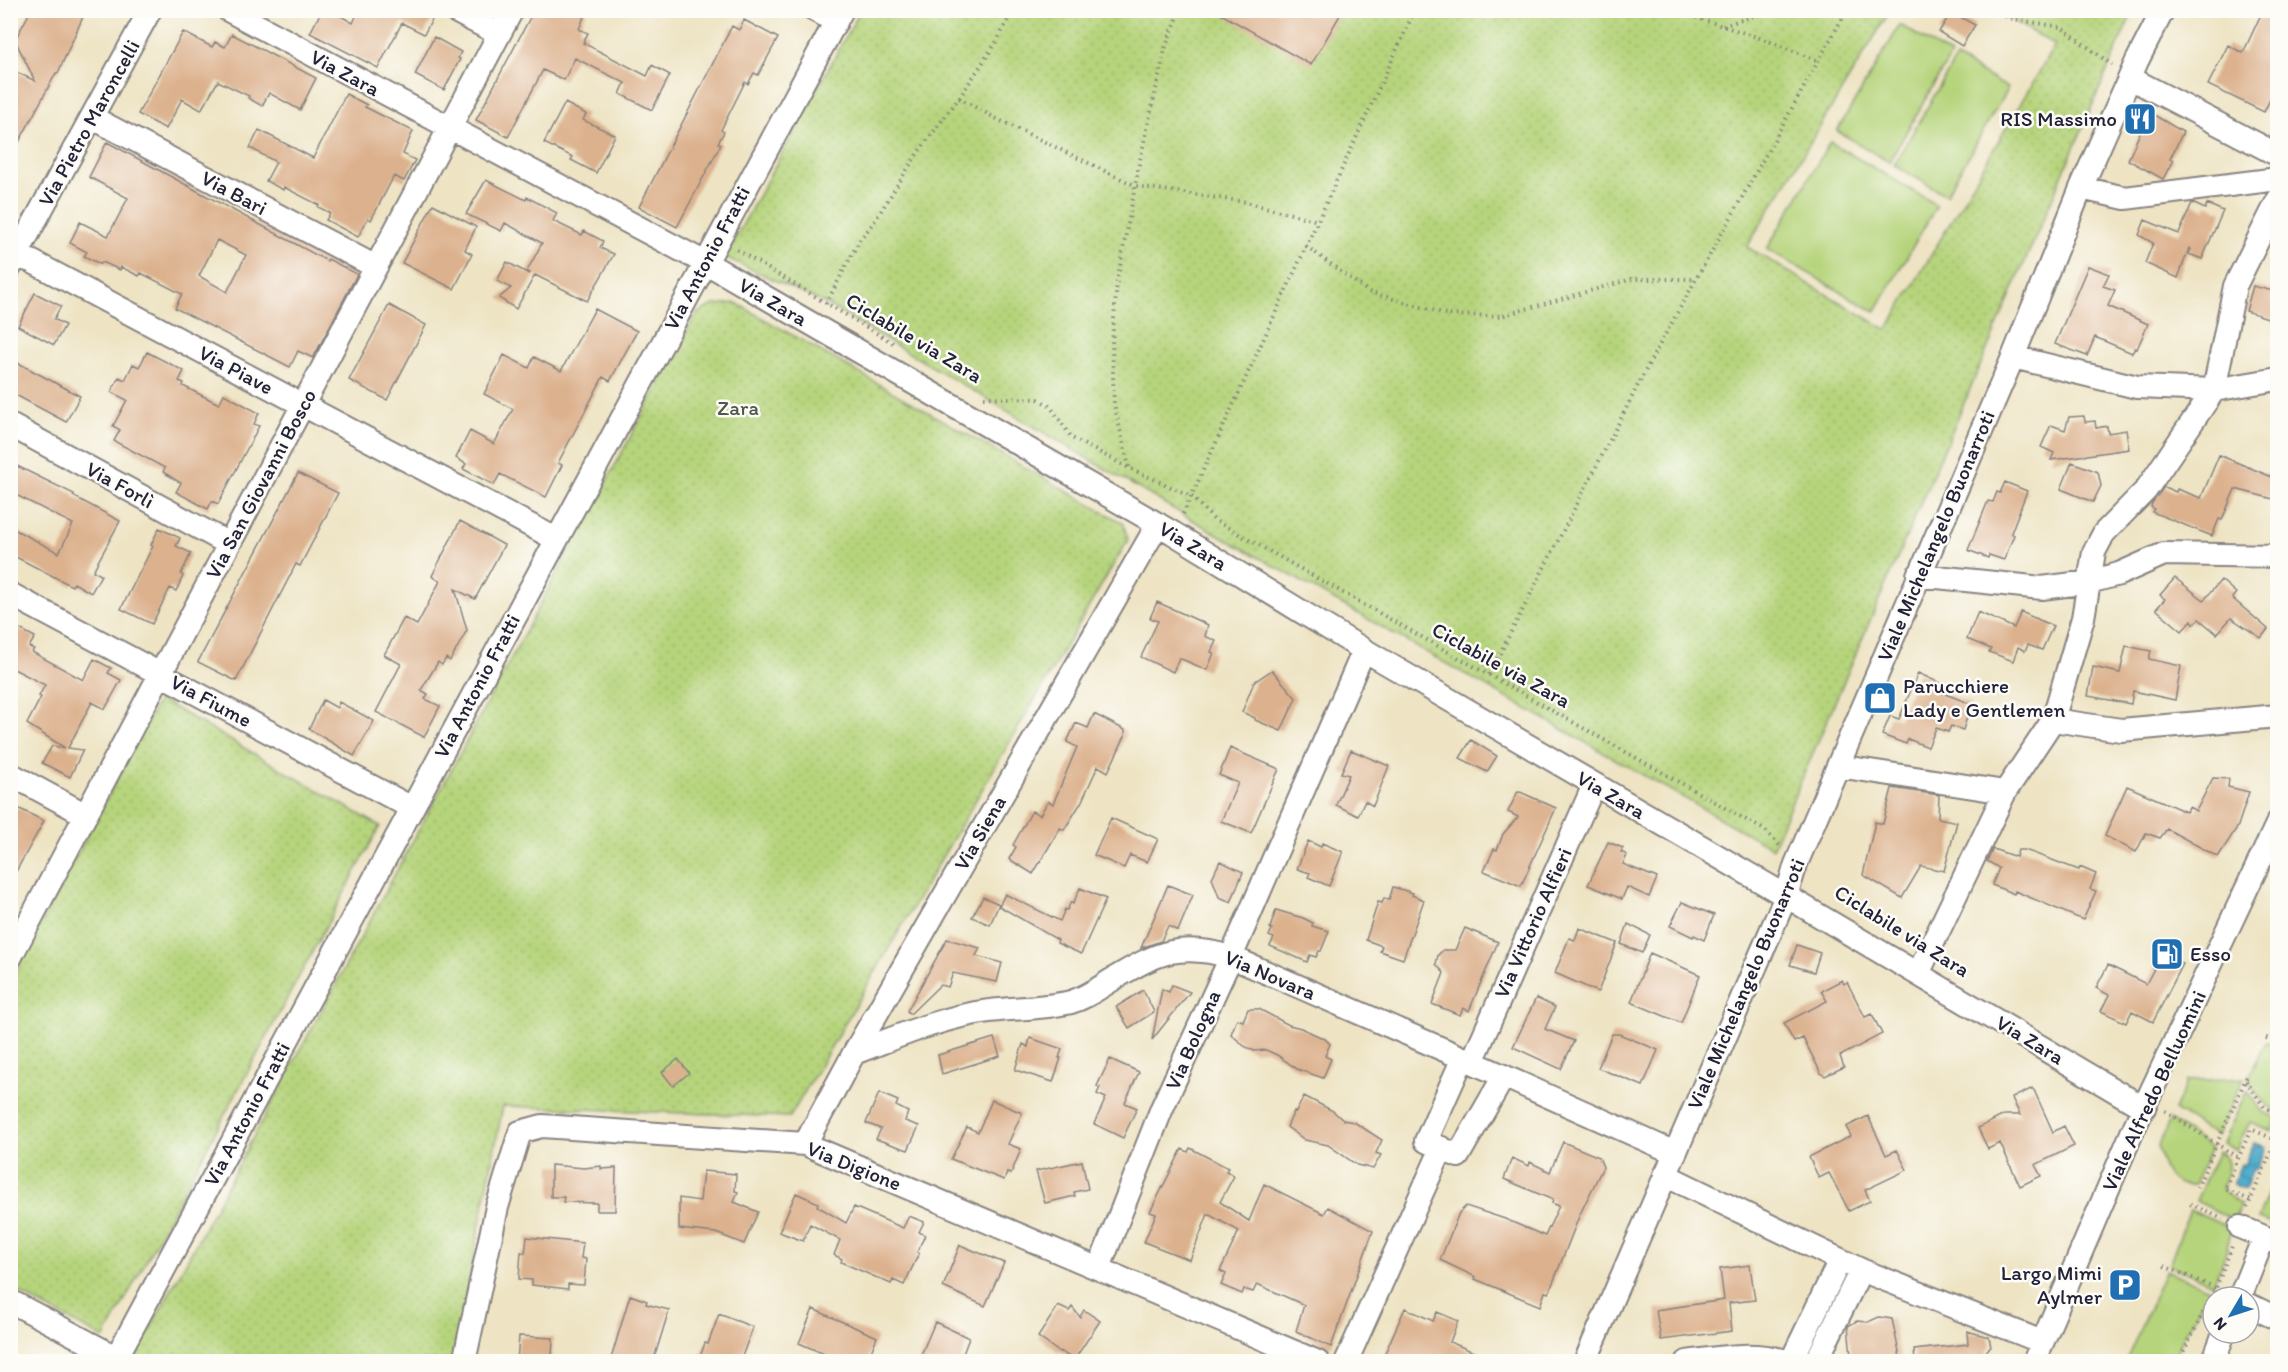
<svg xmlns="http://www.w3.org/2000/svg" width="2288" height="1372" viewBox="0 0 2288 1372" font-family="Itim,sans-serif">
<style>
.green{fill:#b6d47b;stroke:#6c7b5b;stroke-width:1.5}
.park{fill:url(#park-dots);stroke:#6c7b5b;stroke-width:1.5}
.water{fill:url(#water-waves);stroke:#366682;stroke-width:1.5}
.building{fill:#dcb18d;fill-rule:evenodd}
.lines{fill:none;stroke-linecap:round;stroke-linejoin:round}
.minor-casing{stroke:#888380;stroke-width:26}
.path{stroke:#888380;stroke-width:4;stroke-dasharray:1.5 4.5;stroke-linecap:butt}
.minor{stroke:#fff;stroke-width:22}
.labels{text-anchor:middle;stroke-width:5;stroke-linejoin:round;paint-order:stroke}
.street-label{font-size:21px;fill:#22223b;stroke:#fdfcf7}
.poi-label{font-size:21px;fill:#22223b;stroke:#fdfcf7;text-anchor:end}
.park-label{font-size:21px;fill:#4e574e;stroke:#fdfcf7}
</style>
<defs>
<pattern id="park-dots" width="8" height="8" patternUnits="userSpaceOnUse" patternTransform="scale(1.5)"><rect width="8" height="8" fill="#b6d47b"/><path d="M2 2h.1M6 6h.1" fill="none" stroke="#9cb66b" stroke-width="1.8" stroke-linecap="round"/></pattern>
<pattern id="water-waves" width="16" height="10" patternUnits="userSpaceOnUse" patternTransform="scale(1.5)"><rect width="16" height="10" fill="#4baaca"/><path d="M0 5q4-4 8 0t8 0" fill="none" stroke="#3e8aa5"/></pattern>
</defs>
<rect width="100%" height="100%" fill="#fdfcf7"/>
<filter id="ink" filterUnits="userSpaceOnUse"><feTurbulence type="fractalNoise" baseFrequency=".0167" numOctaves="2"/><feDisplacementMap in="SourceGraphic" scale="12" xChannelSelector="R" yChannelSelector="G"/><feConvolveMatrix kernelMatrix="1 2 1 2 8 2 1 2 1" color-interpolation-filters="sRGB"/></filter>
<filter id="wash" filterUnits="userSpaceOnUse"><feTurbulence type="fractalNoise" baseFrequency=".008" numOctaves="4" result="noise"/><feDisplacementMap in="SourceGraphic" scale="24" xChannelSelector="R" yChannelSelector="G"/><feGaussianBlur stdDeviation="1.35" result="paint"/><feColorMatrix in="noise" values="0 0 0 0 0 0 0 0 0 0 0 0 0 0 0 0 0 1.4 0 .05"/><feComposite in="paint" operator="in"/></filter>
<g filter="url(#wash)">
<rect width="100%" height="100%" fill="#eee4c4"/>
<path class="green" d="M1900,25L1951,55L1889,162L1837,131Z
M1956,58L2008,88L1946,195L1894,165Z
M1830,142L1937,205L1875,312L1767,249Z
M2266,1042L2277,1045V1111C2262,1104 2256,1094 2248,1079Z
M2244,1078L2217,1136L2174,1110L2187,1081Z
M2247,1090L2262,1111L2277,1118L2272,1131L2250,1122L2236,1151L2223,1143Z
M2170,1120L2211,1148L2194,1185C2167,1188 2164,1168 2157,1147Z
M2218,1151C2236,1162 2226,1173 2221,1190L2241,1205L2234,1220L2196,1201Z
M2277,1170V1225L2258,1219Z
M2190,1210L2232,1229L2225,1255L2213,1284L2169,1265Z
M2166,1270L2209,1289L2179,1346L2174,1361H2126Z"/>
<path class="park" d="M860,11H1890L1747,247L1887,330L2055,45L1995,11H2133L1772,848L1182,514L826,304L725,257Z
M736,303L1123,523L1128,540L790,1117L503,1106L453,1361L144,1362L135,1357L697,313L714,305Z
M159,699L380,826L104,1339L11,1288L10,983Z"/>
<path class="water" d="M2254,1143L2266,1147L2256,1170L2253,1169L2245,1189L2233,1184L2241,1164L2244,1165Z"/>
<g id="blocks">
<path class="building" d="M31,10H86L58,73H56L10,159V69L35,81L15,40Z
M322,10H330L353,23L359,10H420L433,18L424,34L402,23L378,68L310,33Z
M534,10H587L579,29L588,33L583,43L647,76L652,65L670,75L652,110L620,94L625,83L575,58L564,80L543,70L508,137L476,120Z
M1214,10H1343L1311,65Z
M2263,10H2277V85L2264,112L2208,85L2228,45L2243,53Z
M1951,12L1975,25L1962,46L1939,32Z
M744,20L778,38L758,75L754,73L748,84L745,82L721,130L724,132L718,143L721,144L677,227L639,207L732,26L739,30Z
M183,32L212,47L215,42L225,47L232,34L316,78L300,110L269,93L262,106L248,98L249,96L218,81L201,110L182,99L166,129L138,114Z
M434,37L461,52L458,58L460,59L444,90L415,75Z
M346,94L367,105L365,107L413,131L403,154L415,160L404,181L394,176L371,220L368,218L358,237L326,220L330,213L318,207L319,205L284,187L283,190L266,181L276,162L250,148L259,130L313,158Z
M565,103L586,114L583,120L615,135L596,173L571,160L573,157L544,143Z
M2149,112L2183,132L2170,159L2173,160L2163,179L2128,160Z
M107,142L327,261L328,259L357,274L313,358L298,351L290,367L175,308L182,294L141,273L139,276L121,267L120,270L102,262L100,264L84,256L87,252L70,243L80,222L108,236L128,198L89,177ZM217,240L246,255L227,292L199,276Z
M486,180L526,200L527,197L557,213L553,221L582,235L584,231L603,241L600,248L614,254L587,301L535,275L516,309L499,298L511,288L497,281L507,262L529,274L530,273L527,271L542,243L505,223L501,231L466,214Z
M2192,203L2205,209L2207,204L2223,211L2202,259L2189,254L2191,249L2189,248L2178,278L2145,263L2153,243L2139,235L2145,220L2179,234Z
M433,204L476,227L465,250L472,254L454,289L402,263Z
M2088,266L2109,274L2103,286L2115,290L2108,306L2148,324L2137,349L2135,348L2132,353L2095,337L2087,356L2055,344Z
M2253,286L2277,292V321L2246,311Z
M35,293L61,306L54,319L65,325L54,345L18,326Z
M389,305L426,325L387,400L349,380Z
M595,309L637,331L610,381L603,377L558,463L562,465L546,497L500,474L494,485L463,469L466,464L456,458L470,431L494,444L513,409L484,394L504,355L529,368L534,357L561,371Z
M147,352L184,371L179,381L184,383L183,386L219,404L224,394L259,413L254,424L259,426L218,504L212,501L208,509L176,492L181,483L163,472L165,468L114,441L120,430L113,426L127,400L111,392L119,377L125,380L133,364L139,367Z
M18,363L80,396L66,422L10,392V377Z
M2084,416L2085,422L2095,421L2096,428L2107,426L2108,433L2126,430L2129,449L2051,460L2054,453L2041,447L2051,425L2065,430L2069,417Z
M2219,455L2277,479V500L2235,489L2222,520L2219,519L2212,536L2152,512L2154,509L2151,507L2152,503L2164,487L2176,492L2177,489L2201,498Z
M2072,462L2098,472L2101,486L2093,502L2061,489Z
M17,466L74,494L73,496L120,521L93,571L101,575L91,593L74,583L72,586L10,554V527L59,553L73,524L10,492V479Z
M298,473L338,493L300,566L296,564L236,681L198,662Z
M2005,482L2027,491L2011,533L2014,535L2004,560L1989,555L1988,558L1968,550L1988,501L1993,502L1997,492L2000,493Z
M460,521L504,545L475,599L455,589L467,630L450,661L446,658L442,665L438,662L421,690L428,694L425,699L440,706L424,737L376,712L401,664L384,655L404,618L417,625L440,581L432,576Z
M159,528L180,538L176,546L191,553L181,574L183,576L176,591L170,588L152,624L121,609L153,546L151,545Z
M2175,578L2204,600L2221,580L2236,593L2232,598L2268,629L2261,638L2231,618L2217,634L2199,619L2194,624L2192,620L2182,631L2156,609L2165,599L2160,595Z
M1157,602L1208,625L1205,636L1216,641L1211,652L1214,653L1207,670L1179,658L1173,672L1141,657L1158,621L1150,618Z
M1978,612L2014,628L2021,612L2053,626L2042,650L2028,645L2025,651L2018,647L2013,661L1989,652L1991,649L1967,639Z
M10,624L35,637L29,647L34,649L32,652L83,680L94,659L111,668L108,673L121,680L105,709L92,702L68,748L83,750L70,777L42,763L52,746L65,748L27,724L41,697L39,696L45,685L10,667Z
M2126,646L2151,651L2149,659L2181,666L2175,700L2133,691L2131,704L2088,696L2093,667L2120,673Z
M1272,670L1296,698L1281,731L1255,720V718L1242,712L1254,682Z
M1918,673L1942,684L1938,691L1971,704L1963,730L1951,726L1948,732L1936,728L1928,747L1908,739L1906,744L1882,735L1890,716L1899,719Z
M323,700L337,708L339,702L374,721L354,756L309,729Z
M1094,714L1125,730V736L1108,772L1098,766L1081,803L1064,830L1060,828L1033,874L1009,859L1016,847L1013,845L1032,811L1040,815L1048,801L1053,804L1077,747L1067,742L1076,723L1088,728Z
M1471,740L1497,756L1487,772L1460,758Z
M1230,748L1279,769L1251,833L1221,821L1238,783L1219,775Z
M1351,750L1389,766L1373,806L1365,801L1358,816L1336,805L1349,775L1341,773Z
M2213,778L2229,779L2228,787L2249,792L2238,826L2218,857L2167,829L2160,838L2146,833L2136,852L2105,836L2127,786L2186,812L2189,807L2196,811Z
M1892,788L1939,795L1938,818L1957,822L1944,871L1921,866L1902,898L1863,875L1875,822L1883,824Z
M1518,791L1556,808L1521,886L1484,871L1494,849L1497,850L1503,834L1518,817L1508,812Z
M10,804L44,821L10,882Z
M1111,818L1158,839L1147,862L1130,855L1124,868L1094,855Z
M1308,841L1321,847L1322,843L1343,852L1329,886L1308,877L1310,873L1297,869Z
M1608,842L1623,848L1621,852L1627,855L1623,864L1657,878L1649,897L1627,887L1622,899L1588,885Z
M1993,849L2016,857L2018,850H2025L2079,870L2080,867L2096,874L2090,889L2096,891L2083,920L2015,891L2014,894L1992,885L1999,868L1987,861Z
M1220,861L1243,872L1231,902L1219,897L1212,878Z
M1168,885L1193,895L1178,931L1168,926L1161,941L1141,948Z
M1393,887L1413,893L1412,895L1424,900L1403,959L1380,951L1382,946L1366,940L1378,902L1382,903L1384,898L1389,900Z
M1080,888L1106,899L1081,954L1057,943L1058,940L999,906L1005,894L1060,921L1065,909L1067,910L1071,902L1073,904Z
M983,897L999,904L990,925L972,917Z
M1682,902L1714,915L1704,940L1694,935L1693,937L1670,926Z
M1276,910L1303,918L1313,923L1312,926L1329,931L1321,951H1319L1316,957L1310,955L1307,962L1270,946L1274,938L1269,936L1272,929L1270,928Z
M1628,924L1650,935L1642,953L1621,944Z
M1465,928L1498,942L1469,1011L1463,1008L1460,1015L1432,1004L1444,973L1436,964L1438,955L1443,950H1455Z
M1579,928L1617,943L1598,992L1555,973L1569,938L1575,940Z
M947,939L980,948L976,956L1002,963L997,982L953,973L948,987L940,985L910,1014L907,1011Z
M1797,945L1820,953L1814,972L1790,965Z
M1650,953L1700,975L1681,1023L1631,1002Z
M2162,953L2183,964L2153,1022L2132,1011L2126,1023L2101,1011L2109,995L2096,988L2108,965L2146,984Z
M1842,980L1844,984L1847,982L1865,1017L1872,1014L1882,1034L1840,1056L1844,1067L1825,1076L1821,1073L1803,1038L1794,1042L1784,1023L1827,1001L1821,991Z
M1172,985L1190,992L1152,1040L1162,989L1169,992Z
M1143,990L1154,1012L1129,1028L1116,1007Z
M1536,998L1555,1007L1545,1029L1574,1041L1561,1069L1513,1047Z
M1248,1009H1259L1289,1025L1301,1028L1325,1039L1330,1044L1325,1056L1331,1059L1323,1078L1297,1069L1277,1055L1266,1050L1254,1051L1244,1046L1231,1034L1237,1019L1243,1021Z
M1612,1034H1619L1658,1050L1643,1086L1598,1068Z
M994,1038L1000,1056L942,1074L938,1055Z
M1030,1038L1062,1049L1059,1058H1061L1053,1082L1015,1070L1023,1044L1028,1047Z
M678,1059L689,1073L673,1086L662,1072Z
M1110,1059L1139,1072L1125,1103L1137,1108L1123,1138L1094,1124L1106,1098L1097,1094L1100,1087L1097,1086Z
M2033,1088L2053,1132L2064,1126L2074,1146L2035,1165L2041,1176L2020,1186L2000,1143L1988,1149L1978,1128L2004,1115H2020L2012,1098Z
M879,1093L898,1101L896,1106L908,1112L905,1121L919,1126L908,1150L876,1139L881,1129L866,1123Z
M1304,1096L1333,1111L1343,1120L1354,1122L1382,1140L1376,1153L1381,1155L1373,1169L1357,1165L1328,1145L1305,1140L1287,1127L1294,1111L1296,1112Z
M992,1100L1022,1113L1008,1144L1021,1149L1011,1174L1007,1173L1004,1180L951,1159L967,1127L978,1132Z
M1868,1116L1886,1155L1897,1150L1907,1170L1865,1190L1870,1201L1849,1211L1829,1173L1819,1178L1809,1157L1851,1136L1846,1127Z
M1563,1142L1599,1157L1603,1167L1580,1214L1549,1293L1545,1292L1540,1306L1475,1279L1476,1277L1440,1260L1459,1213L1466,1206L1505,1219L1545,1236L1559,1206L1552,1203L1553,1200L1504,1179L1512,1158L1529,1166L1530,1162L1550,1172Z
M1190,1148L1228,1168L1226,1171L1234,1176L1220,1202L1249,1221L1264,1184L1324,1214L1328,1207L1373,1231L1331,1347L1296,1331L1304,1305L1257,1284L1253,1292L1244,1289L1242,1294L1221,1285L1226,1274L1220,1271L1239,1231L1208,1214L1190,1260L1144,1242L1156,1214L1150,1212L1182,1149L1188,1152Z
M1082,1161L1088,1189L1074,1192L1075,1196L1045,1203L1036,1171Z
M551,1165L584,1168L601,1166V1169L616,1168L615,1211H597V1203L563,1202L564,1197H551Z
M703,1171L736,1174L735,1191L738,1192L734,1202L758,1212L744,1244L716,1233L679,1229V1198L700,1201Z
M796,1193L818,1203L817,1206L846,1223L854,1207L903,1228L909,1216L924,1222L919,1232L925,1235L917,1252L919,1253L904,1285L893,1280L891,1284L841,1262L842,1259L834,1255L840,1240L810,1224L803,1241L779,1232Z
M527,1237L583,1243L581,1258L586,1259L584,1285L568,1284V1289L532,1285V1280L519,1279L521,1252L525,1253Z
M960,1245L1004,1263L985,1306L943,1287Z
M1750,1265L1755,1300L1729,1303L1732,1331L1661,1340L1656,1310L1724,1300L1720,1269Z
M630,1295L647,1301L646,1304L669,1310L653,1362H610Z
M1058,1306L1069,1311L1072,1307L1080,1317L1084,1310L1100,1321L1074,1360L1060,1351L1059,1352L1038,1337Z
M1405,1308L1433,1321L1437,1312L1458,1321L1450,1342L1497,1362H1381Z
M813,1309L877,1337L867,1362H843L799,1343Z
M719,1314L753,1327L740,1362H698L705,1343L708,1344Z
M1879,1317L1892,1319L1901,1362H1857L1856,1355H1851L1848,1326L1857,1321L1868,1322Z
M935,1322L969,1338L960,1362H918Z
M1967,1331L1989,1337L1991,1347L1987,1350V1362H1915L1914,1350L1968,1344Z
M519,1336L553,1338L552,1357L546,1358V1362H517Z"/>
</g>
</g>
<g filter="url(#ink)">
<use href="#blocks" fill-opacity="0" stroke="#888380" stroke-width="1.5"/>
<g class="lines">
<g class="minor-casing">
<path id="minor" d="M228,10L715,268L1173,533L1364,650L1786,896L2144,1108
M453,10L499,34
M815,10L836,22
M2130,78L2278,155
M93,118L376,267
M2081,188L2125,198L2278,179
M10,255L31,261L556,539
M10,267L150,10
M2013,357L2137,387L2214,390L2278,379
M10,425L229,544
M1918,575L2042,588L2089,582L2119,574L2164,554L2278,556
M10,594L412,808
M2053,720L2121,730L2278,716
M1838,766L2005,792
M10,774L86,815
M10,958L512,10
M1918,974L2005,792L2053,720L2083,618L2094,552L2104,533L2146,490L2214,390L2235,286L2278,200
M854,1053C892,1039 931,1022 971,1014C1004,1007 1038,1010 1071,1002C1088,997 1100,987 1115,978C1158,952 1181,942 1231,957L1472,1062L1675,1153
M1463,1058L1426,1141L1458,1156L1504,1076
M1472,1062L1594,785
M805,1144L854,1053L1158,524
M1665,1175L1861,1270L2042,1342
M2240,1227L2276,1242
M1099,1268L1162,1108L1231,957L1364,650
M2240,1297L2264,1237
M10,1301L125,1362
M2249,1305L2278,1319
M114,1362L842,10
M464,1362L497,1207L520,1132L542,1126L805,1144L1318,1362
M1346,1362L1442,1148
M1585,1362L1786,896L1796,864L2013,357L2081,188L2137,61L2163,10
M1687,1362C1722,1357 1755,1351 1789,1362
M1791,1362L1840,1260
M1816,1362L1861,1270
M2034,1362L2134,1128L2278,822
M2213,1362L2224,1333"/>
</g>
<path class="path" d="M1673,10L1763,39L1819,61
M1995,10L2008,18L2061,27L2112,65
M1723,26L1771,10
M959,98L993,117L1136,186L1246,202L1318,221
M1306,246L1369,292L1450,315L1501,316L1632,279H1696
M737,250L893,343
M826,304L859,241L874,222L917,154L959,98L997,41L1013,10
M984,397L1038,399L1050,406L1072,438L1129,468L1191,496L1214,520L1766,831L1780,846
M1129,467L1114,404L1112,343L1117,282L1140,160L1166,45L1181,10
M1183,514L1415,10
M1489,675L1652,358L1847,10
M2266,1038L2278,1042
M2246,1081L2265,1108L2278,1114
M2165,1111L2237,1157
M2197,1188L2248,1074
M2250,1200L2225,1189L2251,1129L2276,1140
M2190,1204L2223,1219
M2247,1208L2278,1136
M2164,1266L2216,1288
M2178,1362L2216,1288L2232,1246"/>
<use href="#minor" class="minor"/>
</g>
</g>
<defs>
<g id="restaurant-square" transform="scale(1.725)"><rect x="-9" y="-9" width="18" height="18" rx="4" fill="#1f6fb2" stroke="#fdfcf7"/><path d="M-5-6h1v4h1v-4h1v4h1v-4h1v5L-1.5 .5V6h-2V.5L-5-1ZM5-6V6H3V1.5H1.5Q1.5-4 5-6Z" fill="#fff"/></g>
<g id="shop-square" transform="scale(1.725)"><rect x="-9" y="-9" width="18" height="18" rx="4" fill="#1f6fb2" stroke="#fdfcf7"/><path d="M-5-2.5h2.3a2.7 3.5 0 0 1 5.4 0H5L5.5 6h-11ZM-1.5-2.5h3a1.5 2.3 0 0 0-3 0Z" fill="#fff"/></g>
<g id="fuel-square" transform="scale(1.725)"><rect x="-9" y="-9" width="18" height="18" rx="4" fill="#1f6fb2" stroke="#fdfcf7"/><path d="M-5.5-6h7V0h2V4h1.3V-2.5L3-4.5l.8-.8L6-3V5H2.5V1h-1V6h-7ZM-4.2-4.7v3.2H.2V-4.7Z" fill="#fff"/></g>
<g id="parking-square" transform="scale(1.725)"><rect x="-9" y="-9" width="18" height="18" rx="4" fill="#1f6fb2" stroke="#fdfcf7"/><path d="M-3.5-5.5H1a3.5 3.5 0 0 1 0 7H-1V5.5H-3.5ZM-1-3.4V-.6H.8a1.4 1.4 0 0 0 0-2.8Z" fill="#fff"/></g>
</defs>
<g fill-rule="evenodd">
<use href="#restaurant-square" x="2140" y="119"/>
<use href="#shop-square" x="1880" y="698"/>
<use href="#fuel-square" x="2167" y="954"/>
<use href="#parking-square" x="2125" y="1285"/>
</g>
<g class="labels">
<g class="street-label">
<text transform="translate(345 73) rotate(28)" y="7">Via Zara</text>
<text transform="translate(89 123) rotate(-61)" y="7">Via Pietro Maroncelli</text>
<text transform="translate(234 193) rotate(28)" y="7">Via Bari</text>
<text transform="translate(707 258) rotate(-62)" y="7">Via Antonio Fratti</text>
<text transform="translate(773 302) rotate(30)" y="7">Via Zara</text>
<text transform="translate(914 338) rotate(31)" y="7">Ciclabile via Zara</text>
<text transform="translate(236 370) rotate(28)" y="7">Via Piave</text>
<text transform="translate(261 484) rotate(-62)" y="7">Via San Giovanni Bosco</text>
<text transform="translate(120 485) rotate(29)" y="7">Via Forlì</text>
<text transform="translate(1936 536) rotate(-67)" y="7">Viale Michelangelo Buonarroti</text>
<text transform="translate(1193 546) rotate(31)" y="7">Via Zara</text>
<text transform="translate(1501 665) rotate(29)" y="7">Ciclabile via Zara</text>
<text transform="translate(477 686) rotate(-62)" y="7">Via Antonio Fratti</text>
<text transform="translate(211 701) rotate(28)" y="7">Via Fiume</text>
<text transform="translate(1611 795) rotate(30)" y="7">Via Zara</text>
<text transform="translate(980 833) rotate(-60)" y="7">Via Siena</text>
<text transform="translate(1533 923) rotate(-66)" y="7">Via Vittorio Alfieri</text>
<text transform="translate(1902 931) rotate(32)" y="7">Ciclabile via Zara</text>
<text transform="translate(1270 975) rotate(23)" y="7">Via Novara</text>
<text transform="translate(1746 984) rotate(-67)" y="7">Viale Michelangelo Buonarroti</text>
<text transform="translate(1193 1040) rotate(-66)" y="7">Via Bologna</text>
<text transform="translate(2030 1040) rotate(31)" y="7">Via Zara</text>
<text transform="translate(2154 1091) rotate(-65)" y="7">Viale Alfredo Belluomini</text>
<text transform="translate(247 1114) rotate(-62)" y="7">Via Antonio Fratti</text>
<text transform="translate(854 1166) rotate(22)" y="7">Via Digione</text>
</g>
<g class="poi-label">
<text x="2117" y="126">RIS Massimo</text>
<text x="1903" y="693" text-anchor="start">Parucchiere<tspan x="1903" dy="24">Lady e Gentlemen</tspan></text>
<text x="2190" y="961" text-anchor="start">Esso</text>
<text x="2102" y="1280">Largo Mimi<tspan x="2102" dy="24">Aylmer</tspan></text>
</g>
<g class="park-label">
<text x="738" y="415">Zara</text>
</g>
</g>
<rect width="2288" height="1372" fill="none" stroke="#fdfcf7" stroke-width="36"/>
<g transform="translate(2231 1315) rotate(231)"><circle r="28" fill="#fdfcf7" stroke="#a5a5ac" stroke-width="1.5"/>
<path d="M0-4.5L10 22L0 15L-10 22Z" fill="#1f6fb2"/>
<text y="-9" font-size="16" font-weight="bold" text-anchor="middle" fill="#22223b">N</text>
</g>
</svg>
